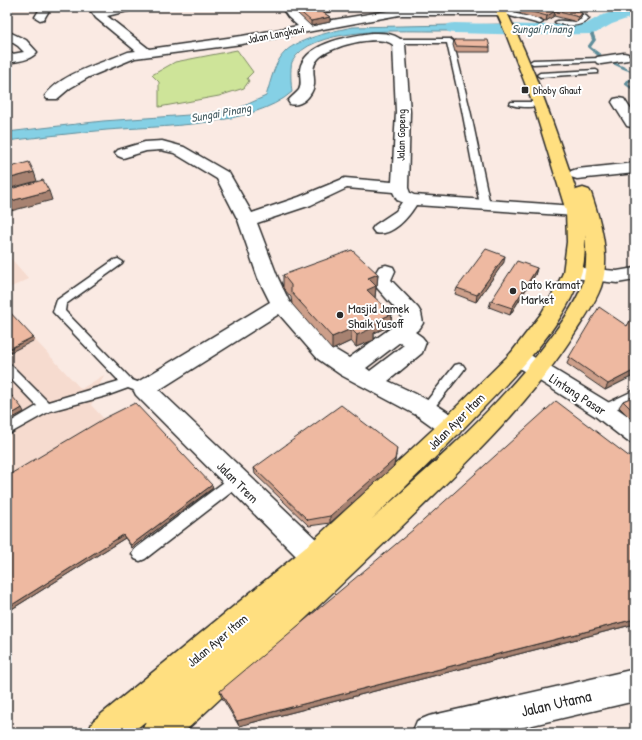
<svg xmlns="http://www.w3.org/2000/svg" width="642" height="740" viewBox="0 0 642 740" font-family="'Patrick Hand',sans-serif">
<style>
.built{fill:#f6dbcf}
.green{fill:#cee499;stroke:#7c8862}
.water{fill:#85d0e5;stroke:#618e9b}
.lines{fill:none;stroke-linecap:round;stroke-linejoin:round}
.stream{fill:#618e9b;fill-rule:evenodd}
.river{fill:#85d0e5;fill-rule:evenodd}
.lane-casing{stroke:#2b2b2b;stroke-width:3}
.street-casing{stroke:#2b2b2b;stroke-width:3}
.secondary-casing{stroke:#2b2b2b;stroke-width:3}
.primary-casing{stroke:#2b2b2b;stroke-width:3}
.lane{fill:#fff;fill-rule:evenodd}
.street{fill:#fff;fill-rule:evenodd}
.secondary{fill:#fff;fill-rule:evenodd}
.primary{fill:#ffdf80;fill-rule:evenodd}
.wall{fill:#cd9f8a;stroke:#2b2b2b}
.shaded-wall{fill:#a78271;stroke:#2b2b2b}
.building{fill:#eeb9a1;stroke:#2b2b2b}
.poi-dot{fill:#2b2b2b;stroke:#fff;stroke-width:1.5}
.labels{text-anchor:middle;stroke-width:4;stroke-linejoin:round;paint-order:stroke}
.far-street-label{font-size:11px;fill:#2b2b2b;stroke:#fff}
.far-poi-label{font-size:11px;fill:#2b2b2b;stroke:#fff;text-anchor:start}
.far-water-label{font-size:12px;font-style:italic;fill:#465d63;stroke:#fff}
.poi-label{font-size:13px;fill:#2b2b2b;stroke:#fff;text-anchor:start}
.street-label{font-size:13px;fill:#2b2b2b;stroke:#fff}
.near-street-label{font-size:16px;fill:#2b2b2b;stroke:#fff}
</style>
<rect width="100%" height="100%" fill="#faeae3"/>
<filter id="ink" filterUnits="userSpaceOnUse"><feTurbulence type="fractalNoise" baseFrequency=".025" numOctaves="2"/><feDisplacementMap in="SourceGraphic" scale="8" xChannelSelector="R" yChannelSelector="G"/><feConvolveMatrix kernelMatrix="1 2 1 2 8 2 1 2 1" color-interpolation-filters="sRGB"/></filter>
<g filter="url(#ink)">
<path class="built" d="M7,254L29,279L7,289Z
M7,310L81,389L104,375L91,405L106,421L7,479Z"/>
<path class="green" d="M237,50L253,72L247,78L249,81L244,88L219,96L159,107V82L152,75L175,62Z"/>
<path class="water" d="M500,24L503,30C478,31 454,31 430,31C397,31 309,27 292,62C290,68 291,86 292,92C252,127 158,126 107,130C73,133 40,137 7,141V132L103,121L203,114L239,108L266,96C271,81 274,62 286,51C298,39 337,30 353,27Z"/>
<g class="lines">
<path class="stream" d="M590,28L592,29L596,40L591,47L606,58L635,72V74C619,67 601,60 588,48L587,47L592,40L588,29Z
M635,78V80L629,82L628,84L635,89V92L624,84L626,80Z"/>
<path class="river" d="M627,7H635V16L612,24L596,33L590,34L537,35L454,33L448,32L445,28L448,24L454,23L537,25L586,24L600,16Z"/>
<g class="lane-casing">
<path id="lane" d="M448,7H502L503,8L500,10L451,9Z
M545,7H555L586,16L589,19C580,28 567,26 556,23L555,22C562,18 572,25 582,19Z
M512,13L535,18L543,22L540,24L510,16L509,15Z
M450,39L453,41L470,110L490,205L485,208L480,205L462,110L447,43H397L394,41L397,39Z
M601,58L603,59V61L533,64L530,62L533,60Z
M596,70L598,71V73L540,77L537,75L540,73Z
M511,102H540L544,104C538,108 516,108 510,104Z
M118,259L123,262L122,264L66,304L65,311L132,380L148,386L150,389L148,392L144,394L128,388L106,396L50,411L7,435V424L37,406L7,375V364L11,365L48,402L119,381L53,312L57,300L114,260Z
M459,364L463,365L465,368L463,371L430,413L426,415L422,413L420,410L422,407L455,365Z
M635,390V400L607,413L603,415L599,413L597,410L599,407Z
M237,474L242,476L244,480L242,484L145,559L140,561L135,559L132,554L135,549L232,476Z"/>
</g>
<g class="street-casing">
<path id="street" d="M41,7H51L44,19L40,20L35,17Z
M88,7H99L102,11L119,7H137L136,9L107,16L149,49L242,36L298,26L288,17L281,7H292L309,24L399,9H511L516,12L511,15H399L242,44L135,58L89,77L70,88L57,99H47L45,96C61,73 103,63 128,52L136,51L96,18Z
M7,31L26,40L37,52C30,61 17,61 7,63V55L24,52L18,46L7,39Z
M372,33C385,33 397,33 405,44L410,112L408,188L410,193L414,195L575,206L581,207L584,211L581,215L575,216L416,205C408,218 392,237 375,233L372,229L375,225L396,211L402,202L397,200L393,192L347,188L311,205L257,223L278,278L289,301L334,349L349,358L402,320L401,315L371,281L379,267L386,265L393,267L395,271L391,280L418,308L421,313L423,323L420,328L415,332L422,337L426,342L422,353L388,381C407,390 453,409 463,427L459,434L451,436L443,434L418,416L341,375L318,359L279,314L159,390L337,559L341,568L337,577L327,581L317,577L136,395L133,389L136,383L270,302L258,278L238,220L217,179L174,153L161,150L146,151L123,158L118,156L115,153L118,150L145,142L162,141L184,147L229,173L252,213L299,197L345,178L392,182L396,112L393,45C380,33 329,46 318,59C310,68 315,75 314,85C312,96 301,107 290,104L288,101C291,97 296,94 299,90C303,82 298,73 301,65C310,42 351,36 372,33ZM400,342L404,345L370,371L366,368Z
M624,53L628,54L630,57L628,60L601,64L597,63L595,60L597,57Z
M619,98L624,99L635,116V128L627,126L612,102L614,99Z
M635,163V173L577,179L571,177L569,174L571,171L577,169Z
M519,350L527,353L611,404L635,421V443L627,441L595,416L511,363L508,358L511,353Z"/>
</g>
<g class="secondary-casing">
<path id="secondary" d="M572,267L617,271L635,268V280L617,283L565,277L563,273L565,269Z
M635,669V701L499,733H412L417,721L429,716Z"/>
</g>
<g class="primary-casing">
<path id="primary" d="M494,7H504C534,66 555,128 576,190L583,188L589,190L591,193C601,222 611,257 601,287C595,303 585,317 576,331C529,406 462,468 398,530C327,598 256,666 183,733H141L146,721L151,717L131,733H88L93,721L305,548L443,420L511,353L541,314L555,290L563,273L567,242L566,211L533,104L506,34ZM585,235C587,252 587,270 582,286C574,306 561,324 548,341C498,408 433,464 371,520C410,483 448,445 485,406C521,369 565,324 581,274C585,263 585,247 585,235Z"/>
</g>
<use href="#lane" class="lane"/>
<use href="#street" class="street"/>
<use href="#secondary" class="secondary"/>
<use href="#primary" class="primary"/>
</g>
<path class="wall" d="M330,7V12L324,13L330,17V22L311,26L297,13V9Z
M518,7H559L582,13L581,18L577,22L554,16L546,21L520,14L521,9H522L518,8Z
M454,40L490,47V52H455L453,45Z
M504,262L476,302L455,294L457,288Z
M537,268L535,275L510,315L489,307L491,301Z
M378,274L377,286L376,287L375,298L392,314L390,326L374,333V340L356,347L351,341L332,350L292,304L291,297L283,288V275Z
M635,313V375L605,390L567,364L569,357L627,326Z
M635,396V423L619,407L623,401Z
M396,455L394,466L330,523L309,526L255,474L254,468Z
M635,461V624L239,726L221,696L220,691Z
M7,476L212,485L213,488L132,548L125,538L7,612Z"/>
<path class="shaded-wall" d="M330,7V12L319,14V10Z
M555,11L554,16L546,21L547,16Z
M582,13L581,18L577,22L579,17Z
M330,17V22L311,26V21Z
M34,172L37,181L7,189V179Z
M49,191L52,200L7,212V202Z
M505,256L504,262L476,302L477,295Z
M537,268L535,275L510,315L512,308Z
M378,274L377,286L376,287L375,298L367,290L368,278Z
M392,314L390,326L374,333V340L356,347L357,335L371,323Z
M351,329V341L332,350V337Z
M33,337L35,340L7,354V350Z
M635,370V375L605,390L608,384Z
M22,408L24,412L7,421V417Z
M397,448L394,466L330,523V516Z
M212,485L213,488L132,548L131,545Z
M123,535L125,538L7,612V608Z
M635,619V624L239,726L237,721Z"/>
<path class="building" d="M308,7H330L319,10L330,17L311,21L297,9Z
M525,7H559L582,13L579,17L555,11L547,16L521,9Z
M454,40H488L490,47L456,46Z
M29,162L34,172L7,179V168Z
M43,180L49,191L7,202V190Z
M486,249L505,256L477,295L457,288Z
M352,250L378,274L368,278L376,286L367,290L392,314L371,323L375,327L357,335L351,329L332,337L291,292V285L283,275Z
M517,261L537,268L512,308L491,301Z
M599,307L627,326L635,313V370L608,384L569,357Z
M7,309L33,337L7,350Z
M7,390L22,408L7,417Z
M635,396V413L623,401Z
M556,401L635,461V619L237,721L220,691L414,529Z
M135,403L212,485L131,545L123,535L7,608V476L105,418Z
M341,405L397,448L395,459L330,516L308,520L254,468Z"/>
</g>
<g class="poi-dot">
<rect x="521" y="86" width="8" height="8" rx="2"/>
<circle cx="513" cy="291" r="4"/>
<circle cx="340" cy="315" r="4"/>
</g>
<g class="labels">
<g class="far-street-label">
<text transform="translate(276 34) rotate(-11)" y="4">Jalan Langkawi</text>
<text transform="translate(401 135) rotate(-89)" y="4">Jalan Gopeng</text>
</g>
<g class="far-poi-label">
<text x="533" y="94">Dhoby Ghaut</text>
</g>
<g class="far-water-label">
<text x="542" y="33">Sungai Pinang</text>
<text transform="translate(221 113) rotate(-10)" y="4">Sungai Pinang</text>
</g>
<g class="poi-label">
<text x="521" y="289">Dato Kramat<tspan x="521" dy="15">Market</tspan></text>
<text x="348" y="313">Masjid Jamek<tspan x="348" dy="15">Shaik Yusoff</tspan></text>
</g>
<g class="street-label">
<text transform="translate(578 394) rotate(33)" y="5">Lintang Pasar</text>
<text transform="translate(456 421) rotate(-45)" y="5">Jalan Ayer Itam</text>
<text transform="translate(238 482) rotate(45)" y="5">Jalan Trem</text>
<text transform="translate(217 640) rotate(-40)" y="5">Jalan Ayer Itam</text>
</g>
<g class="near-street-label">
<text transform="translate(556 703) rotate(-13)" y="6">Jalan Utama</text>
</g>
</g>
<rect width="642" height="740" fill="none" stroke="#fff" stroke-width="24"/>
<rect x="12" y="12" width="618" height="716" fill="none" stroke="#2b2b2b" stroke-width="1.5" filter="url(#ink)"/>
</svg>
